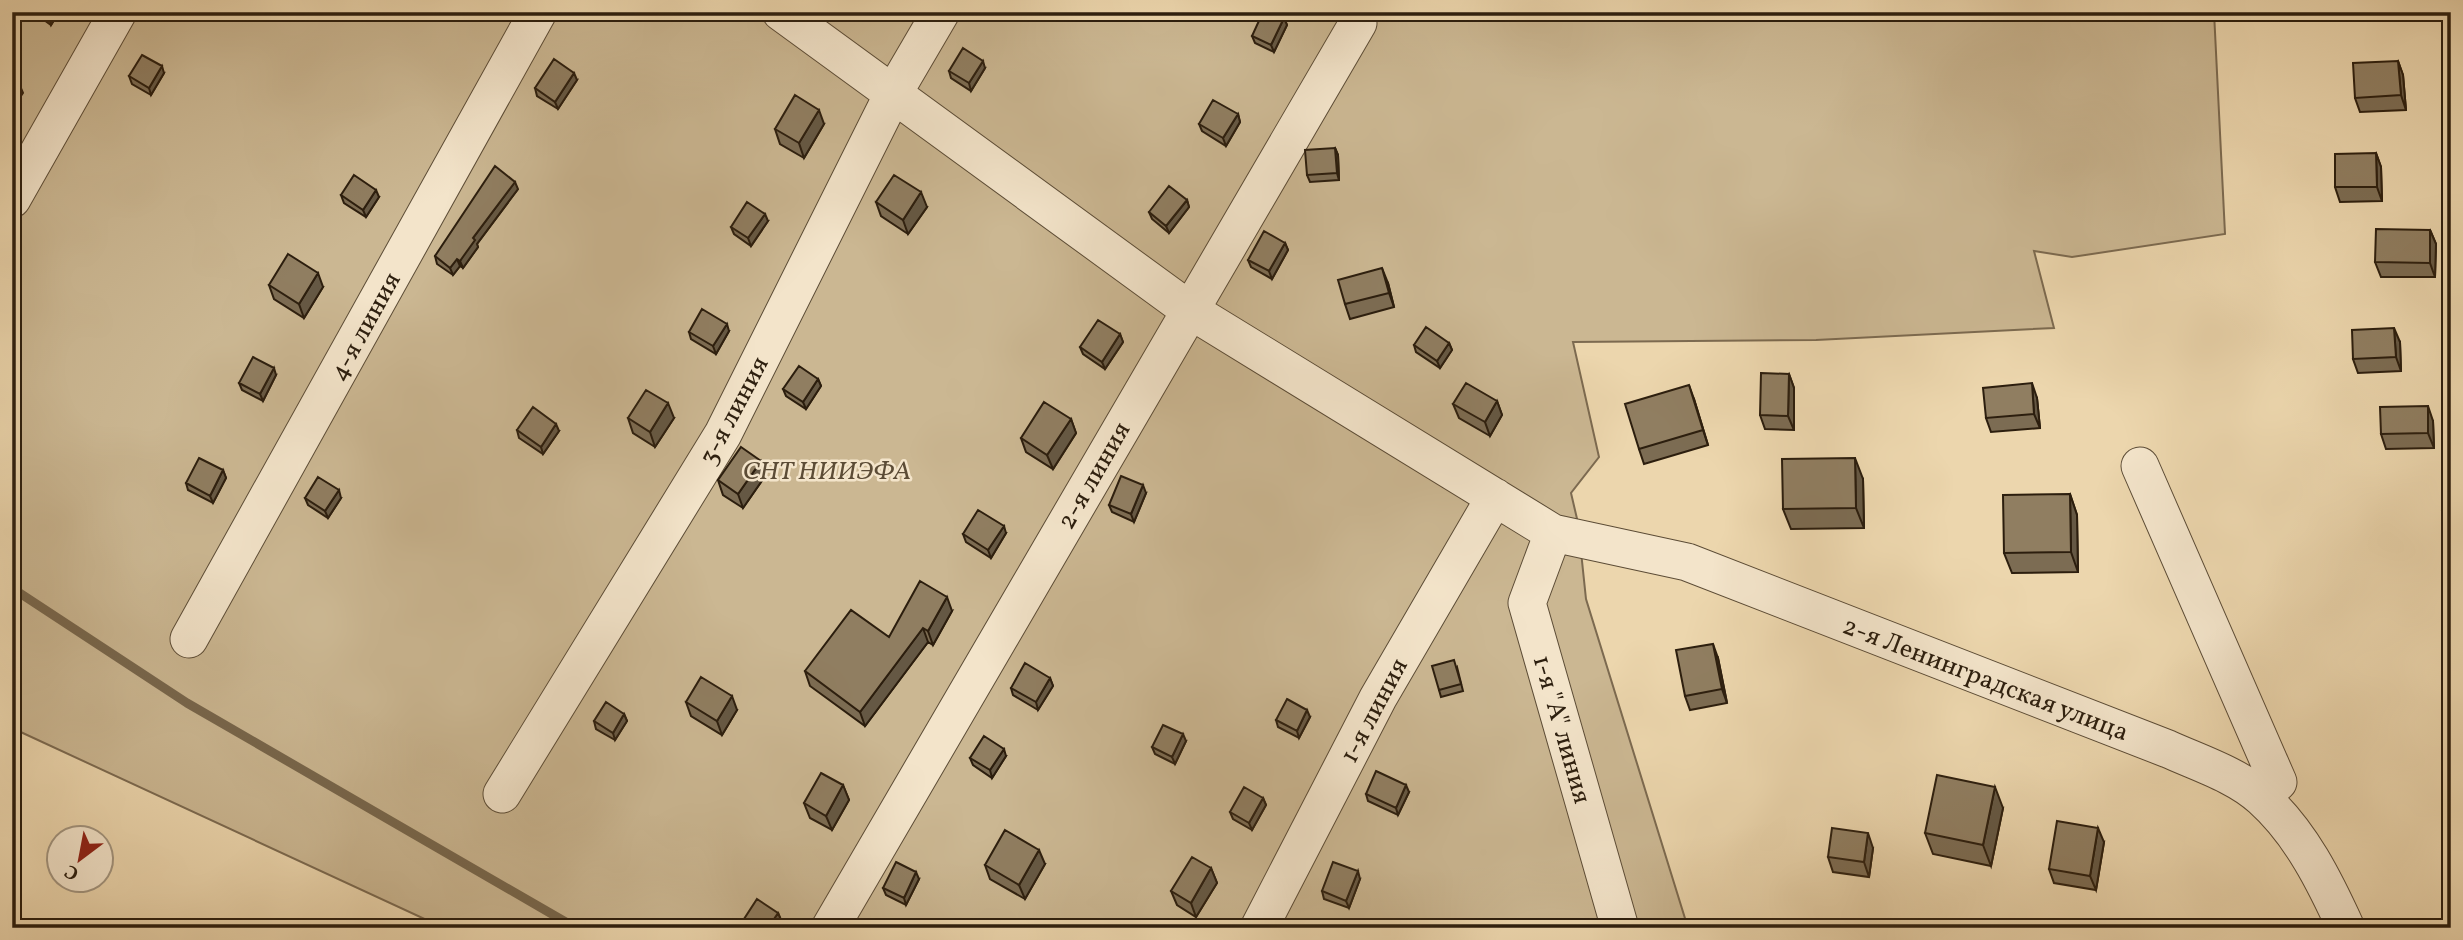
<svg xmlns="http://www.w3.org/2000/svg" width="2463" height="940" viewBox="0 0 2463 940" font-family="Vollkorn,serif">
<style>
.green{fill:#cbb792;stroke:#7c6a50;stroke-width:2}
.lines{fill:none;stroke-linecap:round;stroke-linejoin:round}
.stream{stroke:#78674d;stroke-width:9}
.minor-casing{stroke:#5c4c36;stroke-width:39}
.minor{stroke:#f3e4ca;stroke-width:37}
.wall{fill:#7c6c53;stroke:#2c1e0e;stroke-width:2}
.shaded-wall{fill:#655844;stroke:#2c1e0e;stroke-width:2}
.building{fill:#907e61;stroke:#2c1e0e;stroke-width:2}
.labels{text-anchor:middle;stroke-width:5;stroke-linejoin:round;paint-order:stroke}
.street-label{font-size:26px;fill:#2c1e0e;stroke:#f3e4ca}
.park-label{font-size:26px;font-style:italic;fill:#5c4c36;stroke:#f3e4ca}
</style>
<rect width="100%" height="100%" fill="#ecd6ad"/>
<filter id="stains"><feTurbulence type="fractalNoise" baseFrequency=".00286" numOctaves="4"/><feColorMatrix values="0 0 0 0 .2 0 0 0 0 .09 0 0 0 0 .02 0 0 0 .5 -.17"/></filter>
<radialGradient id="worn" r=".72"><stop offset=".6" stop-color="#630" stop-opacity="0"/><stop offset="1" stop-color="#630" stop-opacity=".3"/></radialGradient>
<path class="green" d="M12,12H2214L2225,234L2072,257L2034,251L2054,328L1816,340L1573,342L1599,457L1571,493L1578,523L1586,599L1688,928H444L12,728Z"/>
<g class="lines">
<path class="stream" d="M12,588L187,703L576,928"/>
<g class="minor-casing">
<path id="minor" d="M781,12L1188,309L1553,533L1687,562L2168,749C2199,763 2237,775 2262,798C2301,833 2325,882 2346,928
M12,199L118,12
M2140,466L2278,782L2262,797
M1553,533L1527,603L1620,928
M189,639L538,12
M502,794L723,434L893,94L941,12
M830,928L1358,23
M1259,928L1378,698L1495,497"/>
</g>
<use href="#minor" class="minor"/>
</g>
<path class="wall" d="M33,12H59L51,25Z
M1284,18L1287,25L1274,52L1255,43L1252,36Z
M2398,61L2403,75L2406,110L2360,112L2355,98Z
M985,68L971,91L951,78L949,71Z
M164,73L151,95L132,84L129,76Z
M577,80L558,109L537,96L535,88Z
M1238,114L1240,122L1226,146L1202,131L1199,124Z
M824,124L804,158L780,144L775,129Z
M1335,148L1338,155L1339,180L1310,182L1307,175Z
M2376,153L2381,167L2382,201L2340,202L2335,187Z
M518,189L477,244L478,247L463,268L460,266L453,275L437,264L435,256Z
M341,195L379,197L366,217L344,203Z
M1187,200L1189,207L1169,233L1152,219L1149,212Z
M876,202L927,207L908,234L881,216Z
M768,221L751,246L734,234L731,227Z
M2430,230L2436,244L2435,277H2381L2375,262Z
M1285,243L1288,250L1272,279L1251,267L1248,260Z
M1388,283L1394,307L1350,319L1345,304Z
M269,285L323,287L304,318L274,299Z
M729,331L716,354L691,339L689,332Z
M1120,334L1123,342L1105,369L1083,354L1080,347Z
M2400,342L2401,371L2358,373L2353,359Z
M1449,343L1452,350L1440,368L1416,352L1414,345Z
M1789,374L1794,388V430L1765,429L1760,415Z
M276,375L263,401L242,390L239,383Z
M818,379L821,386L806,409L786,396L783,389Z
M2037,398L2040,428L1991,432L1986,418Z
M1694,399L1708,445L1644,464L1639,449Z
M1497,401L1502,415L1490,436L1459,418L1453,404Z
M628,418H674L655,447L633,433Z
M1071,419L1076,433L1053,469L1026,452L1021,438Z
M2433,421L2434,448L2386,449L2381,434Z
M517,430L559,431L543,454L519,438Z
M761,461L766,475L743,508L723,495L718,480Z
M223,470L226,478L213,503L188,490L186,483Z
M1863,479L1864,528L1791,529L1783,509Z
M1146,493L1134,522L1112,512L1109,505Z
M2070,494L2077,515L2078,572L2012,573L2004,553Z
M305,498H341L328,518L308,505Z
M2451,510V552H2450L2445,537Z
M1006,533L991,558L966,542L963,534Z
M952,611L933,645L928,642L865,726L810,686L805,671Z
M1718,658L1727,703L1690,710L1685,696Z
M1457,667L1463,691L1441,697L1439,690Z
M1050,678L1053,686L1038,710L1013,695L1011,688Z
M686,702L737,710L722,735L691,716Z
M624,714L627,721L615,740L596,729L594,721Z
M1310,717L1299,738L1278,727L1276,720Z
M1186,741L1175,764L1155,754L1152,747Z
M1006,756L992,778L973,765L970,758Z
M843,785L849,800L832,830L810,818L804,803Z
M1409,792L1398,815L1368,801L1366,794Z
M1263,798L1266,805L1252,830L1233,819L1230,812Z
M2003,808L1991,866L1933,854L1925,833Z
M2104,842L2096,890L2054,883L2049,869Z
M1873,848L1869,877L1833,872L1828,857Z
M1045,864L1025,899L990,879L985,865Z
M1211,868L1217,883L1196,917L1177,905L1171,891Z
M919,879L906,905L886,895L883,888Z
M1360,879L1349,908L1324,899L1322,891Z
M778,913L781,920L776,928H749L747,926L744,919Z"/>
<path class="shaded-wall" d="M52,12H59L51,25L49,18Z
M1284,18L1287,25L1274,52L1271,45Z
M983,61L985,68L971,91L969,83Z
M2398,61L2403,75L2406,110L2401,95Z
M162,66L164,73L151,95L149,88Z
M574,73L577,80L558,109L555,102Z
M20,86L23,93L12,109V98Z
M819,110L824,124L804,158L799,143Z
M1238,114L1240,122L1226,146L1223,138Z
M1335,148L1338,155L1339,180L1337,173Z
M2376,153L2381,167L2382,201L2377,187Z
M515,182L518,189L477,244L478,247L463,268L460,261L473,238Z
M376,190L379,197L366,217L363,210Z
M921,192L927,207L908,234L903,220Z
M1187,200L1189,207L1169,233L1166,226Z
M765,214L768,221L751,246L748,238Z
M2430,230L2436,244L2435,277L2430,263Z
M1285,243L1288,250L1272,279L1269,271Z
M457,259L460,266L453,275L450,268Z
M1382,268L1388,283L1394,307L1389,293Z
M318,273L323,287L304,318L299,304Z
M727,324L729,331L716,354L713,346Z
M2394,328L2400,342L2401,371L2396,357Z
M1120,334L1123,342L1105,369L1102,362Z
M1449,343L1452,350L1440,368L1437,361Z
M274,368L276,375L263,401L260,394Z
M1789,374L1794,388V430L1788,416Z
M818,379L821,386L806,409L803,402Z
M2032,383L2037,398L2040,428L2034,414Z
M1689,385L1694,399L1708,445L1703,430Z
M1497,401L1502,415L1490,436L1485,422Z
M668,403L674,418L655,447L650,432Z
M2428,406L2433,421L2434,448L2428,433Z
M1071,419L1076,433L1053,469L1047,455Z
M556,424L559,431L543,454L541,447Z
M1855,458L1863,479L1864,528L1856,508Z
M761,461L766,475L743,508L738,494Z
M223,470L226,478L213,503L210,496Z
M1143,485L1146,493L1134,522L1131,514Z
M339,490L341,498L328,518L325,511Z
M2070,494L2077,515L2078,572L2071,552Z
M1004,526L1006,533L991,558L988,550Z
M947,597L952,611L933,645L928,631Z
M923,628L928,642L865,726L860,712Z
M1713,644L1718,658L1727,703L1722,689Z
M1050,678L1053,686L1038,710L1036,702Z
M732,696L737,710L722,735L717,721Z
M1307,710L1310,717L1299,738L1297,731Z
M624,714L627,721L615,740L613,733Z
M1183,734L1186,741L1175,764L1172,757Z
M1004,749L1006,756L992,778L990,770Z
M843,785L849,800L832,830L826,816Z
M1406,785L1409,792L1398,815L1396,808Z
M1995,787L2003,808L1991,866L1983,845Z
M1263,798L1266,805L1252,830L1249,823Z
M2098,828L2104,842L2096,890L2090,876Z
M1868,833L1873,848L1869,877L1864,862Z
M1039,850L1045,864L1025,899L1019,885Z
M1211,868L1217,883L1196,917L1191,903Z
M1358,871L1360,879L1349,908L1346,901Z
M916,872L919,879L906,905L904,898Z
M778,913L781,920L776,928H768Z"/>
<path class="building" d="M40,12H52L49,18Z
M1263,12H1272L1284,18L1271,45L1252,36Z
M963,48L983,61L969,83L949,71Z
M142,55L162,66L149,88L129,76Z
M554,59L574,73L555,102L535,88Z
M2398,61L2401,95L2355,98L2353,63Z
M12,81L20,86L12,98Z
M795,95L819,110L799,143L775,129Z
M1213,100L1238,114L1223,138L1199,124Z
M1335,148L1337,173L1307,175L1305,150Z
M2376,153L2377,187H2335V154Z
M495,166L515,182L473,238L475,240L460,261L457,259L450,268L435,256Z
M354,175L376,190L363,210L341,195Z
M894,175L921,192L903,220L876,202Z
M1169,186L1187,200L1166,226L1149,212Z
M747,202L765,214L748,238L731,227Z
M2376,229L2430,230V263L2375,262Z
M1264,231L1285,243L1269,271L1248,260Z
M288,254L318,273L299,304L269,285Z
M1382,268L1389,293L1345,304L1338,280Z
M702,309L727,324L713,346L689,332Z
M1098,320L1120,334L1102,362L1080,347Z
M1426,327L1449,343L1437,361L1414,345Z
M2394,328L2396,357L2353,359L2352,330Z
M253,357L274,368L260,394L239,383Z
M799,366L818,379L803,402L783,389Z
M1761,373L1789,374L1788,416L1760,415Z
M1466,383L1497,401L1485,422L1453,404Z
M2032,383L2034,414L1986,418L1983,388Z
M1689,385L1703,430L1639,449L1625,404Z
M646,390L668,403L650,432L628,418Z
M1044,402L1071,419L1047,455L1021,438Z
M2428,406V433L2381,434L2380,407Z
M533,407L556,424L541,447L517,430Z
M741,447L761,461L738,494L718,480Z
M199,458L223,470L210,496L186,483Z
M1855,458L1856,508L1783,509L1782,459Z
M1121,476L1143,485L1131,514L1109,505Z
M318,477L339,490L325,511L305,498Z
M2070,494L2071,552L2004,553L2003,495Z
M978,510L1004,526L988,550L963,534Z
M2451,510V537H2445L2442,511Z
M920,581L947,597L928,631L923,628L860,712L805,671L851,610L889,637Z
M1713,644L1722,689L1685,696L1676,650Z
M1454,660L1461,684L1439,690L1432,666Z
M1025,663L1050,678L1036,702L1011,688Z
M701,677L732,696L717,721L686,702Z
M1287,699L1307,710L1297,731L1276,720Z
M606,702L624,714L613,733L594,721Z
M1163,725L1183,734L1172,757L1152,747Z
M984,736L1004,749L990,770L970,758Z
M1376,771L1406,785L1396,808L1366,794Z
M821,773L843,785L826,816L804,803Z
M1937,775L1995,787L1983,845L1925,833Z
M1244,787L1263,798L1249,823L1230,812Z
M2057,821L2098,828L2090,876L2049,869Z
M1832,828L1868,833L1864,862L1828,857Z
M1005,830L1039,850L1019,885L985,865Z
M1192,857L1211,868L1191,903L1171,891Z
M896,862L916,872L904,898L883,888Z
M1333,862L1358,871L1346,901L1322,891Z
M757,899L778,913L768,928H757L744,919Z"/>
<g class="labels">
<g class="street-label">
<text transform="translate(364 326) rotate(-61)" y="9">4-я линия</text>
<text transform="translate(733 410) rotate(-62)" y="9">3-я линия</text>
<text transform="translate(1093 475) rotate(-60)" y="9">2-я линия</text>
<text transform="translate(1986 678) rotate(21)" y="9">2-я Ленинградская улица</text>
<text transform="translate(1373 710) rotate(-62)" y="9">1-я линия</text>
<text transform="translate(1563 729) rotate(74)" y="9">1-я "А" линия</text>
</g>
<g class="park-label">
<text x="827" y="479">СНТ НИИЭФА</text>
</g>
</g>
<rect width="2463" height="940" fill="none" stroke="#ecd6ad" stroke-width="42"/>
<rect x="14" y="14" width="2435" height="912" fill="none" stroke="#2c1e0e" stroke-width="3.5"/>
<rect x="21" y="21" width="2421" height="898" fill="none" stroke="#2c1e0e" stroke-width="2"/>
<g transform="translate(80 859) rotate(212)"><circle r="33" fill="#f3e4ca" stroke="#a3957f" stroke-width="2"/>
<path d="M0-5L12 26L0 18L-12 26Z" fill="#8f2418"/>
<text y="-10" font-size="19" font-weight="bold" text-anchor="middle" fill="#2c1e0e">С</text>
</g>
<rect width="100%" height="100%" filter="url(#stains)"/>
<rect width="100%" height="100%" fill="url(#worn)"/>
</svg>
